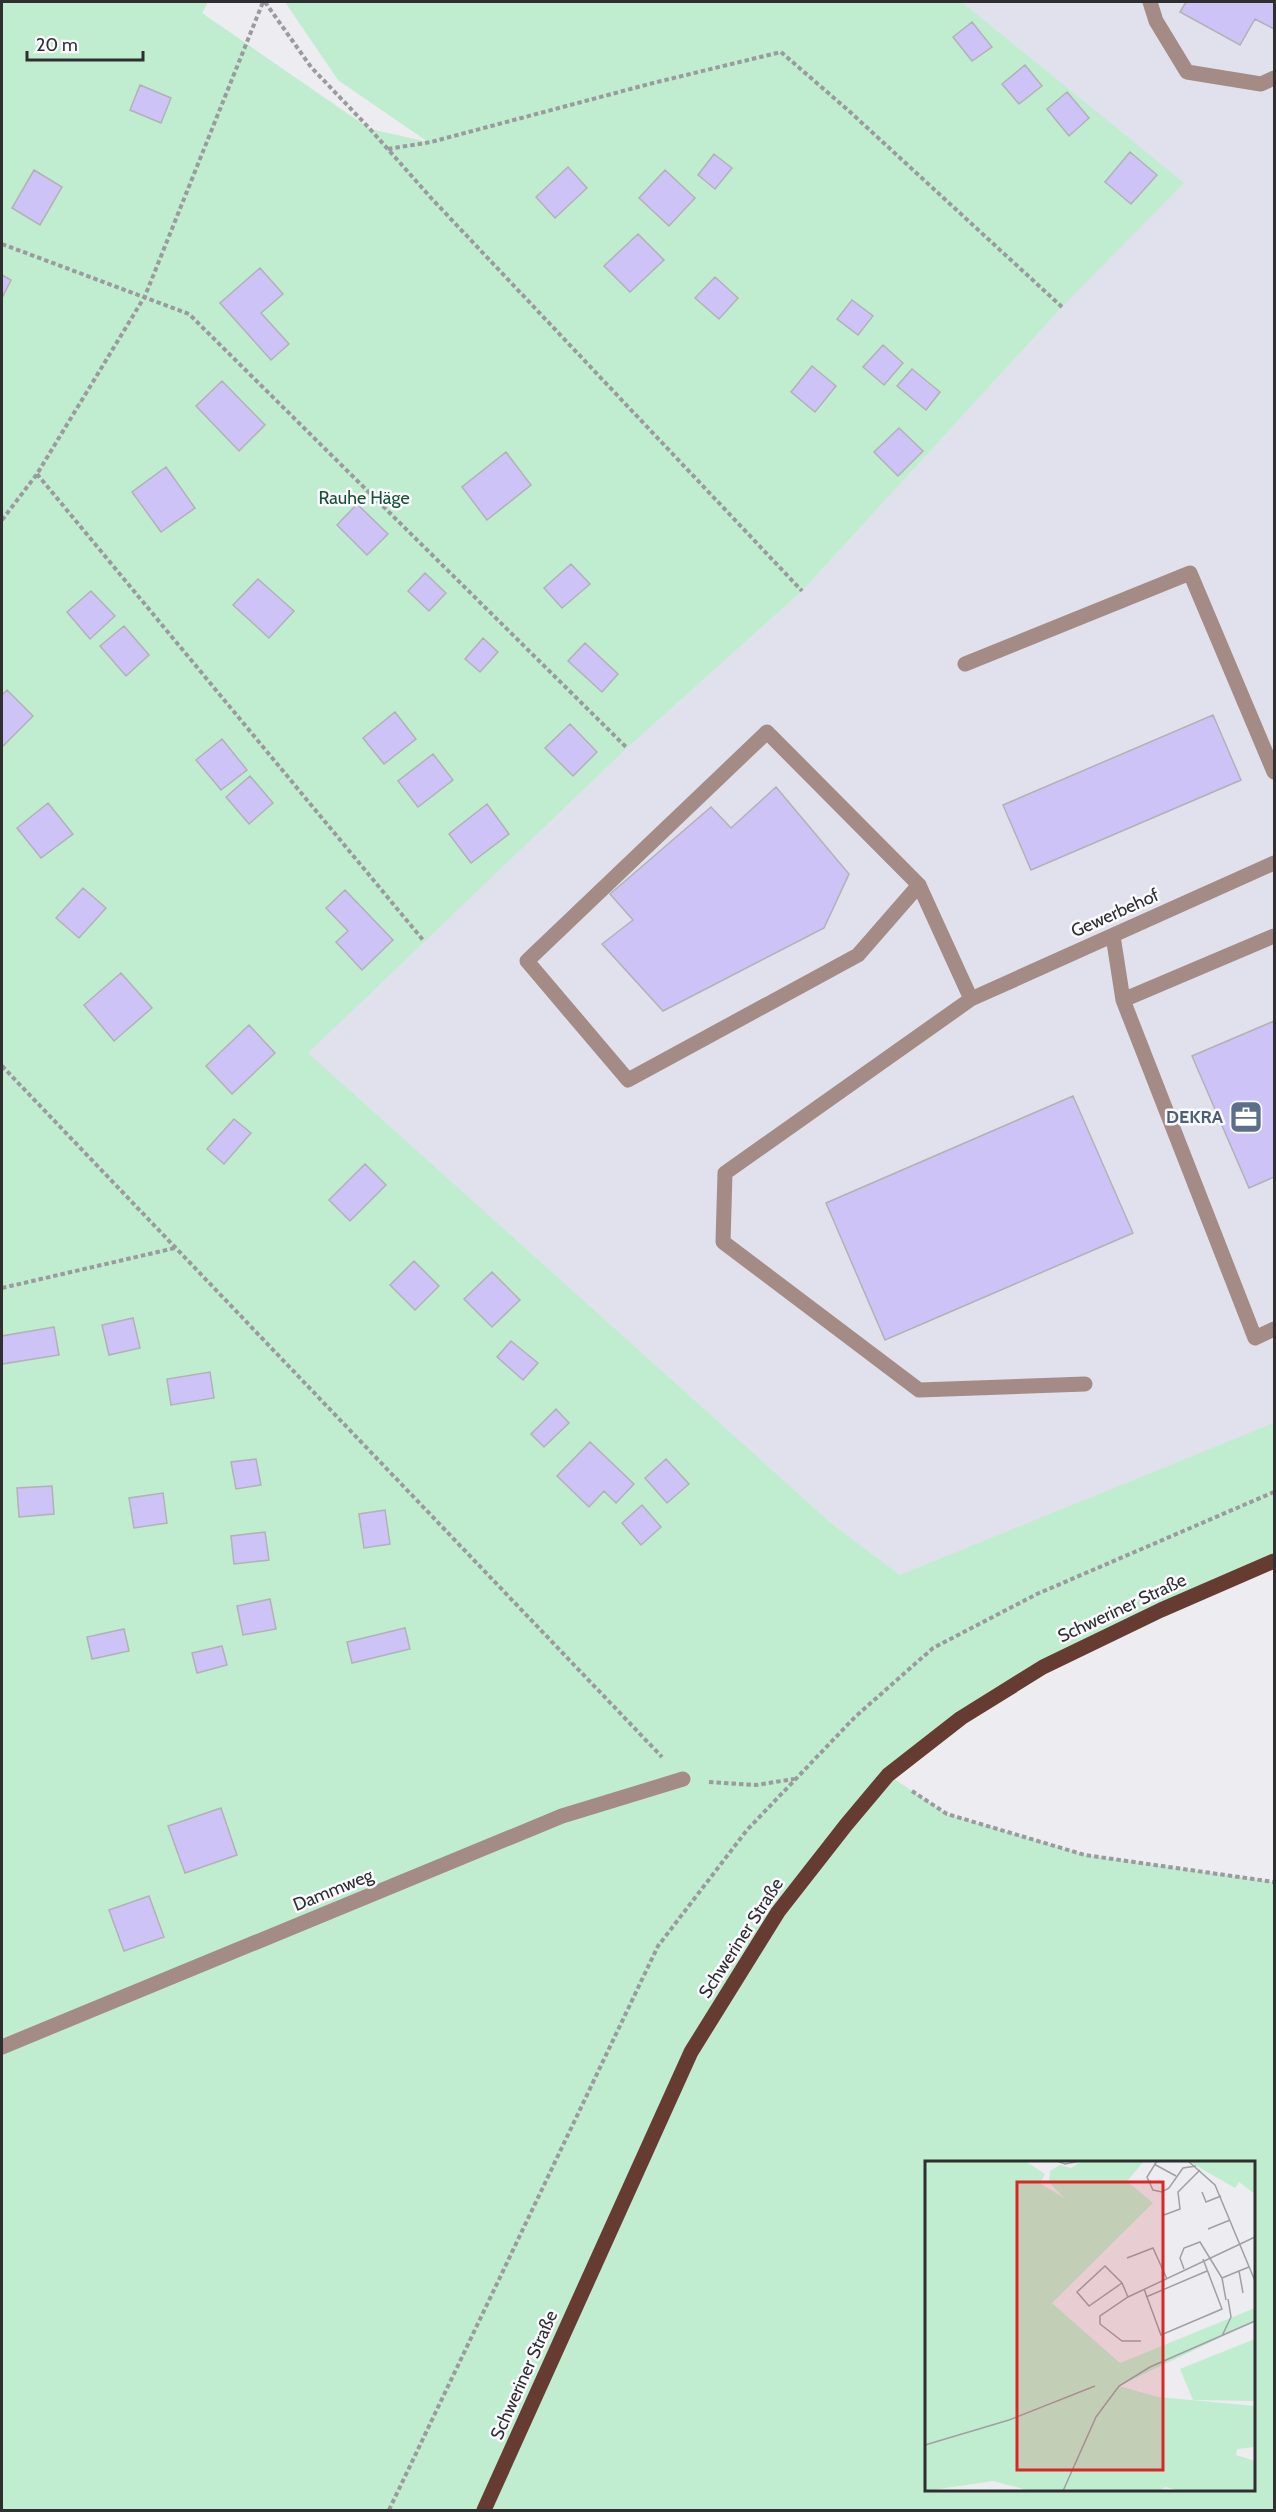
<svg xmlns="http://www.w3.org/2000/svg" width="1276" height="2512" viewBox="0 0 1276 2512" font-family="Cabin,sans-serif">
<style>
.built{fill:#e0e1ed}
.green{fill:#c0eccf;fill-rule:evenodd}
.building{fill:#cec3f7;stroke:#b2b1b6;stroke-width:1.5}
.lines{fill:none;stroke-linecap:round;stroke-linejoin:round}
.path{stroke:#9b9b9f;stroke-width:4;stroke-dasharray:4.5 3;stroke-linecap:butt}
.minor{stroke:#a58b85;stroke-width:15}
.major{stroke:#663c32;stroke-width:15}
.labels{text-anchor:middle;stroke-width:5;stroke-linejoin:round;paint-order:stroke}
.park-label{font-size:18px;fill:#175333;stroke:#f9f9fe}
.street-label{font-size:18px;fill:#2f2f31;stroke:#f9f9fe}
.service-label{font-size:18px;font-weight:bold;fill:#4e5e75;stroke:#f9f9fe;text-anchor:end}
.inset-road{fill:none;stroke:#a0a0a4;stroke-width:1.5}
.view{fill:#d62828;fill-opacity:0.15;stroke:#d62828;stroke-width:3}
.inset-edge{fill:none;stroke:#2f2f31;stroke-width:3}
</style>
<rect width="100%" height="100%" fill="#ececf1"/>
<path class="built" d="M962,2H1274V1458L900,1575L831,1523L307,1053L627,748L802,591L1062,307L1183,183Z"/>
<path class="green" d="M2,2H208L202,13L370,129L428,142L338,80L285,2H962L1184,183L1062,307L802,591L627,748L308,1053L831,1523L900,1575L1274,1423V1561L1043,1667L888,1775L947,1814L1085,1855L1274,1882V2510H2ZM926,2162H1254V2490H926Z"/>
<path class="building" d="M1186,2H1274V29L1255,19L1240,45L1180,12Z
M972,22L992,47L972,61L953,37Z
M1025,65L1042,86L1019,104L1002,84Z
M140,85L171,98L161,123L130,110Z
M1067,92L1089,118L1069,136L1047,109Z
M1130,152L1157,175L1131,204L1105,182Z
M714,154L732,168L715,189L698,175Z
M568,167L587,188L555,218L536,197Z
M34,170L62,187L40,225L12,208Z
M665,170L695,198L669,226L639,198Z
M638,234L664,260L630,292L604,266Z
M260,268L283,294L261,313L289,344L271,360L220,303Z
M2,275L11,280L2,298Z
M715,277L738,298L719,319L695,298Z
M852,300L873,316L858,335L837,319Z
M883,345L903,363L884,385L863,367Z
M812,366L836,386L815,412L791,392Z
M912,369L940,392L926,410L897,386Z
M222,381L265,425L239,451L196,406Z
M899,428L923,451L898,476L874,452Z
M506,452L531,485L487,520L462,487Z
M166,467L195,508L161,532L132,492Z
M357,504L388,534L367,555L337,525Z
M571,564L590,584L562,608L544,588Z
M425,573L446,593L429,611L408,591Z
M258,579L294,611L269,638L233,605Z
M91,591L115,616L90,639L67,612Z
M124,626L149,655L126,676L100,646Z
M483,638L498,652L480,672L465,659Z
M585,643L618,674L602,692L568,661Z
M7,690L33,716L2,747V695Z
M395,712L416,739L384,764L363,738Z
M1213,715L1241,780L1031,870L1003,805Z
M570,724L597,752L573,776L545,748Z
M222,739L247,770L221,790L196,760Z
M433,754L453,780L418,807L398,781Z
M250,776L273,803L249,824L226,797Z
M776,787L849,874L824,928L663,1011L602,944L633,920L610,894L711,807L731,828Z
M48,803L73,834L41,858L17,828Z
M487,804L509,834L471,863L449,834Z
M83,888L106,908L79,938L56,918Z
M345,890L393,940L362,970L336,942L348,931L326,908Z
M121,973L152,1008L114,1041L84,1005Z
M1274,1021V1177L1249,1188L1192,1056Z
M249,1025L275,1053L232,1094L206,1066Z
M1073,1096L1133,1233L885,1340L826,1203Z
M234,1119L251,1133L224,1164L207,1149Z
M365,1164L386,1185L350,1221L329,1200Z
M414,1261L439,1286L415,1310L390,1285Z
M492,1272L520,1300L492,1327L464,1299Z
M133,1318L140,1348L109,1355L102,1325Z
M54,1327L59,1355L2,1364V1336Z
M511,1341L538,1363L523,1380L497,1357Z
M210,1372L214,1398L171,1405L167,1379Z
M556,1409L569,1423L544,1447L531,1434Z
M590,1442L634,1484L616,1503L604,1491L589,1507L557,1476Z
M256,1459L261,1485L236,1489L231,1462Z
M666,1459L689,1484L667,1503L645,1478Z
M52,1486L54,1514L19,1517L17,1488Z
M163,1493L167,1523L134,1528L129,1498Z
M642,1505L661,1527L641,1545L622,1523Z
M385,1510L390,1544L364,1548L359,1514Z
M265,1532L269,1560L234,1564L231,1536Z
M270,1599L276,1629L243,1635L237,1606Z
M405,1628L410,1649L352,1663L347,1642Z
M124,1629L129,1651L92,1659L87,1637Z
M222,1646L227,1665L197,1673L192,1653Z
M221,1808L237,1855L185,1873L168,1826Z
M149,1896L164,1937L124,1951L109,1910Z"/>
<g class="lines">
<path class="path" d="M265,2L311,67L370,129L432,199L802,591
M388,149L431,142L653,83L781,52L849,111L1062,307
M2,244L189,314L627,748
M37,474L423,940
M2,520L37,474L145,296L263,2
M2,1066L662,1757
M2,1288L175,1248
M709,1782L756,1785L794,1779
M912,1791L947,1814L1085,1855L1274,1882
M389,2510L658,1946L747,1830L855,1717L933,1648L1037,1594L1274,1492"/>
<path class="minor" d="M1150,2L1156,21L1187,72L1261,84L1274,78
M965,664L1190,573L1274,772
M919,885L858,955L628,1080L527,961L767,732L919,885L971,999
M1113,936L1123,1000L1255,1338L1274,1329
M1123,1000L1274,936
M1085,1384L919,1390L723,1242L725,1173L971,999L1274,863
M2,2047L562,1816L683,1779"/>
<path class="major" d="M484,2510L691,2052L778,1912L846,1825L888,1775L961,1718L1043,1667L1161,1610L1274,1561"/>
</g>
<defs>
<g id="office-square" transform="scale(1.725)"><rect x="-9" y="-9" width="18" height="18" rx="4" fill="#5c6f8a" stroke="#f9f9fe"/><path d="M-6-3h4V-5.5h4V-3h4V5H-6ZM-1-4.5V-3h2v-1.5ZM-6 0V1H6V0Z" fill="#fff"/></g>
</defs>
<g fill-rule="evenodd">
<use href="#office-square" x="1246" y="1117"/>
</g>
<g class="labels">
<g class="park-label">
<text x="364" y="504">Rauhe Häge</text>
</g>
<g class="street-label">
<text transform="translate(1115 913) rotate(-24)" y="6">Gewerbehof</text>
<text transform="translate(1122 1608) rotate(-25)" y="6">Schweriner Straße</text>
<text transform="translate(333 1890) rotate(-22)" y="6">Dammweg</text>
<text transform="translate(741 1938) rotate(-57)" y="6">Schweriner Straße</text>
<text transform="translate(524 2375) rotate(-66)" y="6">Schweriner Straße</text>
</g>
<g class="service-label">
<text x="1223" y="1123">DEKRA</text>
</g>
</g>
<g transform="translate(925 2161)">
<rect width="330" height="330" fill="#ececf1"/>
<path d="M0,0H100L120,13L115,22L139,37L124,21L125,10L135,4L146,7L157,0H219L202,20L228,42L127,142L195,202L330,147V160L194,225L233,236L330,245V286L312,288L311,294L330,300V330H256L240,326L234,330H106L68,320L0,330ZM263,0H330V33L314,21L310,27ZM330,178V240L268,239L255,208Z" fill="#c0eccf"/>
<path class="inset-road" d="M132,0L140,3L155,0M232,0L222,16L228,29L237,31L244,27L258,7L271,5M263,0L290,24L330,120M229,3L251,15M277,31L281,41L296,35M239,54L255,48L253,31L275,9M283,68L305,59M202,97L228,87L242,118M259,108L255,97L259,87L275,81L297,117M197,122L164,145L152,131L180,105L197,122L203,136M219,128L236,174L297,148L278,98M318,132L314,110L324,106M221,136L282,110M301,139L297,117L314,110M297,175L306,156L303,138M216,180H197L175,163V155L203,136L330,76M0,284L84,259L170,225M138,330L171,256L194,225L225,206L330,160"/>
<path class="view" d="M92,21H238V309H92Z"/>
<rect width="330" height="330" class="inset-edge"/>
</g>
<rect width="1276" height="2512" fill="none" stroke="#2f2f31" stroke-width="6"/>
<path d="M27 51v9h116v-9" fill="none" stroke="#2f2f31" stroke-width="3"/>
<text x="36" y="51" font-size="18" fill="#2f2f31" stroke="#f9f9fe" stroke-width="4.5" paint-order="stroke">20 m</text>
</svg>
